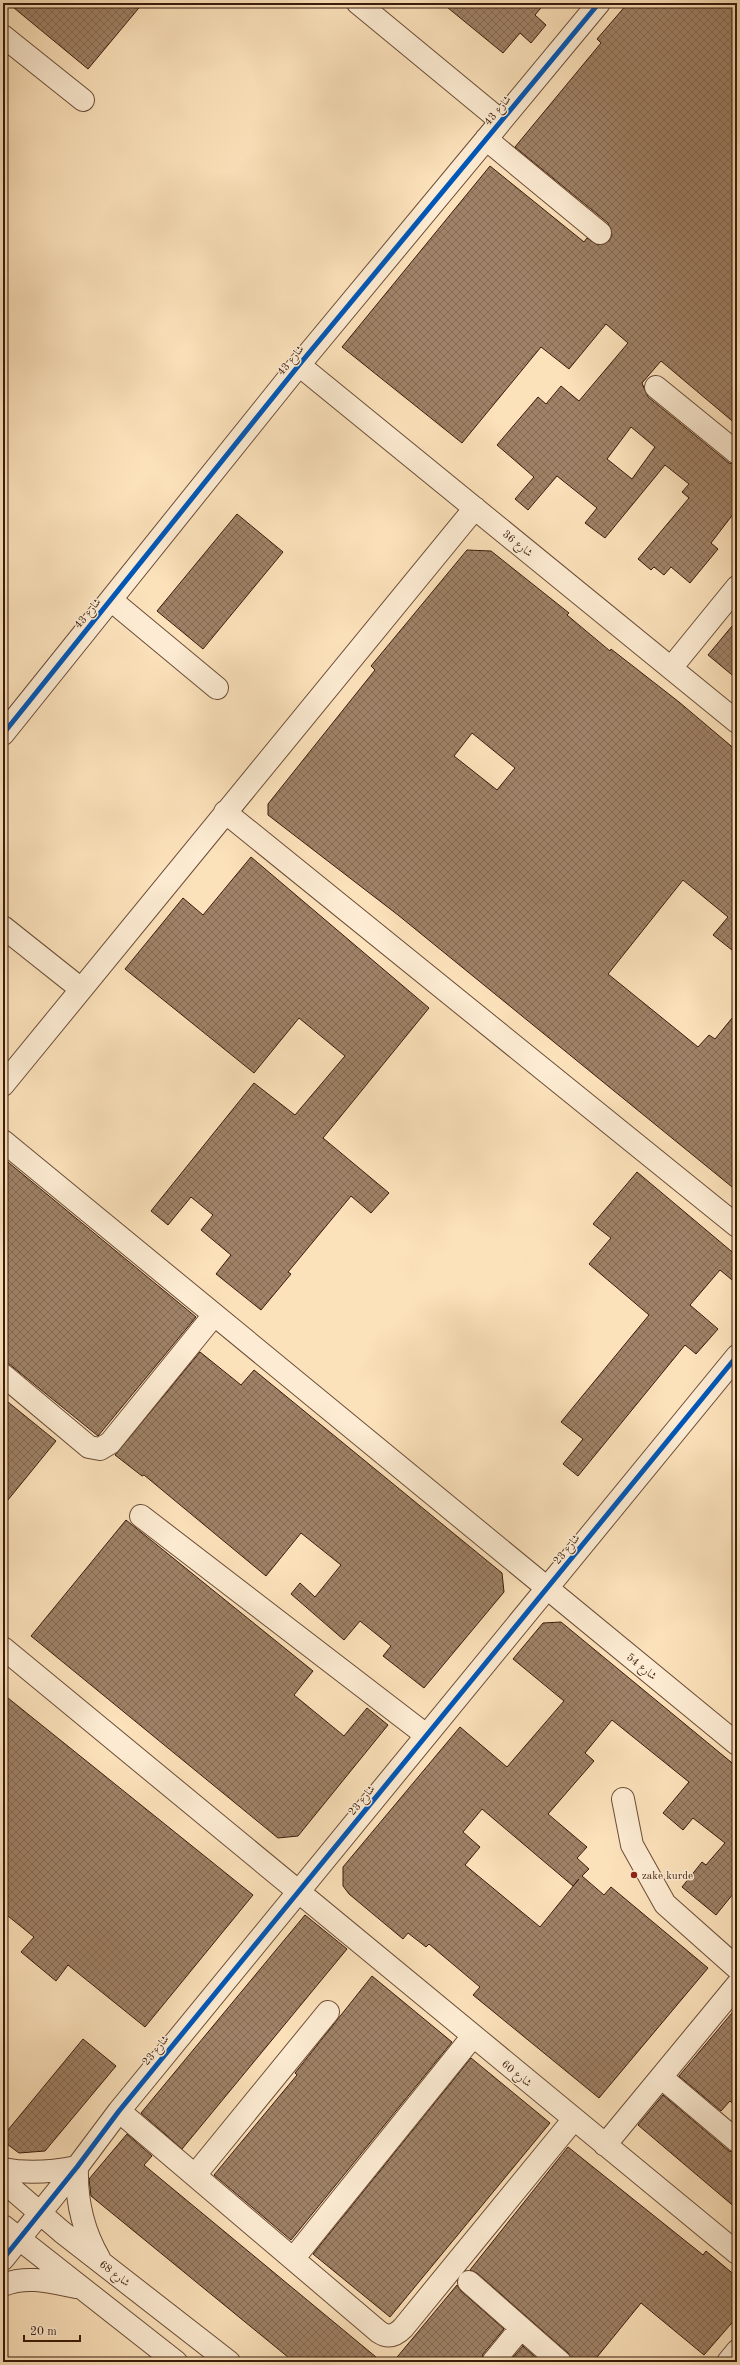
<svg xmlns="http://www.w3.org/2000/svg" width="740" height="2365" viewBox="0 0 740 2365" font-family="'Old Standard TT',Amiri,serif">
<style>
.building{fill:url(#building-cross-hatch);stroke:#3b1b0b;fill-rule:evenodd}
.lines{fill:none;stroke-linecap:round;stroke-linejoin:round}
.minor-casing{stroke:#6b4d37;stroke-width:24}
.minor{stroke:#fdecd3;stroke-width:22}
.cycleway-casing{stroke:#fdecd3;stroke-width:8}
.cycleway{stroke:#0057b8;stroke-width:5}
.poi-dot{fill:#8f2418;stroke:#fdecd3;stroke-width:1.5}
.labels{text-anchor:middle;stroke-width:3;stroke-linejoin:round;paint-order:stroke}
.street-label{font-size:11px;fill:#3b1b0b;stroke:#fdecd3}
.poi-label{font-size:11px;fill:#3b1b0b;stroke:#fdecd3;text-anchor:start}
</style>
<defs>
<pattern id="building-cross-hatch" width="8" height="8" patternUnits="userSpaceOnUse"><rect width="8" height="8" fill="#9f8267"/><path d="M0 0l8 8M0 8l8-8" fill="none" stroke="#836a53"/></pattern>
</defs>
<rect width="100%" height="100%" fill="#fce2bb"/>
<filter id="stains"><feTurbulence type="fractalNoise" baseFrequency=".005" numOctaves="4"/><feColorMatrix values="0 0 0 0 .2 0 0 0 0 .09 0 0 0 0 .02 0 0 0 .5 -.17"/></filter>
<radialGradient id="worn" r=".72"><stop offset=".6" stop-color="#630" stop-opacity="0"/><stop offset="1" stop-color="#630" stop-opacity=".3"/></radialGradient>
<path class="building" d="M8,3H143L88,69Z
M442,3H545L535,15L546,25L531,43L520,33L503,53Z
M628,3H737V425L661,361L642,383L648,397L729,463L737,465V509L711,543L718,549L690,583L671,567L664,575L654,567L651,570L638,559L689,498L682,492L689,484L665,465L605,538L585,523L597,508L557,476L528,510L515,499L534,477L497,445L538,397L546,404L561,386L579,401L628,343L606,324L569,369L541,347L462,443L342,347L490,166L584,242L587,238L598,245L609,241L612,235L608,223L515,147L601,43L597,39ZM631,427L655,447L632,479L607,459Z
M237,514L283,552L203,649L157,611Z
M467,550L491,551L569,613L567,615L610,651L611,649L679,702L737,751V954L713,935L728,917L683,880L608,974L698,1047L709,1035L715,1039L737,1012V1191L398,915L268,815V804L375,670L371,666ZM472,733L515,768L497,790L454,756Z
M737,620V679L708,655Z
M251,857L429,1008L323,1138L389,1193L371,1213L351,1196L288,1272L291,1274L261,1310L216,1274L231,1255L201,1230L213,1215L191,1197L168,1225L151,1211L254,1083L295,1115L345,1056L299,1018L254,1073L125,969L183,898L203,915Z
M3,1158L196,1317L98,1436L3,1359Z
M637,1172L737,1256V1284L720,1270L690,1305L718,1329L696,1354L685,1345L578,1476L563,1464L583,1439L561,1422L649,1315L589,1264L611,1238L593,1224Z
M200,1352L241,1385L254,1370L502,1573L504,1592L424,1688L383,1656L391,1646L360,1621L344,1640L291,1594L300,1583L315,1597L341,1565L301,1533L266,1576L144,1475L142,1476L115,1455Z
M3,1398L56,1441L3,1506Z
M126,1520L313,1671L294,1695L344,1736L367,1708L388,1725L298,1836L278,1838L31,1636Z
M561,1622L737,1767V1889L716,1915L682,1887L702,1862L706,1865L725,1843L693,1818L683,1830L663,1813L689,1782L612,1720L585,1753L594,1761L548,1814L587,1847L577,1858L589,1869L582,1876L604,1895L611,1887L708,1968L599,2098L473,1995L480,1987L429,1944L426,1947L408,1933L403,1939L349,1894L343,1886V1867L460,1727L507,1767L564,1701L513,1659L543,1623ZM482,1809L573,1886L579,1879L540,1927L465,1865L480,1847L463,1832Z
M3,1694L253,1895L145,2027L68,1965L56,1981L21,1952L34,1937L3,1912Z
M305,1915L347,1949L182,2149L141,2113Z
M372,1976L452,2042L291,2240L214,2175L297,2075L295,2073Z
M737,2007V2107L730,2101L721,2111L679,2076Z
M83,2039L116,2066L45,2151L19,2153L3,2141V2136Z
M471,2058L550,2123L390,2317L313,2254Z
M663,2095L729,2151L737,2153V2209L638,2125Z
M127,2134L152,2156L144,2165L382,2362H294L91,2196L89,2179Z
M568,2147L703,2255L706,2251L737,2277V2317L704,2355L641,2303L593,2362H572L568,2353L477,2273L470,2270Z
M457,2285L461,2291L504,2329L483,2354L481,2362H393Z
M523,2346L541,2362H509Z"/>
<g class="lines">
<g class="minor-casing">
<path id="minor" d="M358,3L501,121
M3,36L83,100
M486,139L600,233
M299,365L737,722
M656,387L737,453
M111,600L217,688
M671,668L737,587
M3,734L299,365L599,3
M225,812L737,1226
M3,927L81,989
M3,1085L475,508
M3,1141L737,1744
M3,1375L89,1447L100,1449L110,1443L214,1315
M141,1516L426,1735
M3,1648L737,2253
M623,1799L632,1845L665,1904L737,1968
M661,2077L737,2141
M119,2111L379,2332C388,2338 395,2336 403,2328L574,2119
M605,2145L737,1985
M77,2167C76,2200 82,2229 99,2258
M3,2169C28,2174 52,2172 77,2167
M195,2175L328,2012
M3,2181L62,2232L229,2362
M3,2226L176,2362
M3,2259L77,2167L119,2111L737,1356
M293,2259L473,2036
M469,2282L560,2362
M3,2285C27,2275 51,2282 76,2287
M493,2362L521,2328
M728,2362L737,2351"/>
</g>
<use href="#minor" class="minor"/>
<g class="cycleway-casing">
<path id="cycleway" d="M3,734L299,365L599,3
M3,2259L77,2167L119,2111L737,1356"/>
</g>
<use href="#cycleway" class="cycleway"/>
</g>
<circle class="poi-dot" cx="634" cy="1875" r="4"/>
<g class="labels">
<g class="street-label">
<text transform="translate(497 110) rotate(-50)" y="4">شارع 43</text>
<text transform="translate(290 360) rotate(-51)" y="4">شارع 43</text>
<text transform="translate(518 543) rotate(39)" y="4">شارع 36</text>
<text transform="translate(87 613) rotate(-51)" y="4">شارع 43</text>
<text transform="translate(566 1549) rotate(-51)" y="4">شارع 23</text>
<text transform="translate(642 1666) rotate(39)" y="4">شارع 54</text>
<text transform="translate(361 1800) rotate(-51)" y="4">شارع 23</text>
<text transform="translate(155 2050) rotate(-51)" y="4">شارع 23</text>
<text transform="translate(517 2073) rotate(39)" y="4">شارع 60</text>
<text transform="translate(115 2273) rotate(38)" y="4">شارع 68</text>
</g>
<g class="poi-label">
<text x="642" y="1879">zake kurde</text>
</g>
</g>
<rect width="740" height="2365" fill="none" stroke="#fce2bb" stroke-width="16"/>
<rect x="4" y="4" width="732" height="2357" fill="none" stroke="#3b1b0b" stroke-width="2"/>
<rect x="8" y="8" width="724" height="2349" fill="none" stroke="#3b1b0b"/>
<path d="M24 2335v6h56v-6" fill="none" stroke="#3b1b0b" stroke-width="2"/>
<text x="30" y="2335" font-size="12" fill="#3b1b0b" stroke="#fdecd3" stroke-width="3" paint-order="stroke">20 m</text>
<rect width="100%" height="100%" filter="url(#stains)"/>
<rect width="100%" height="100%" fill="url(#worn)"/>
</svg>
